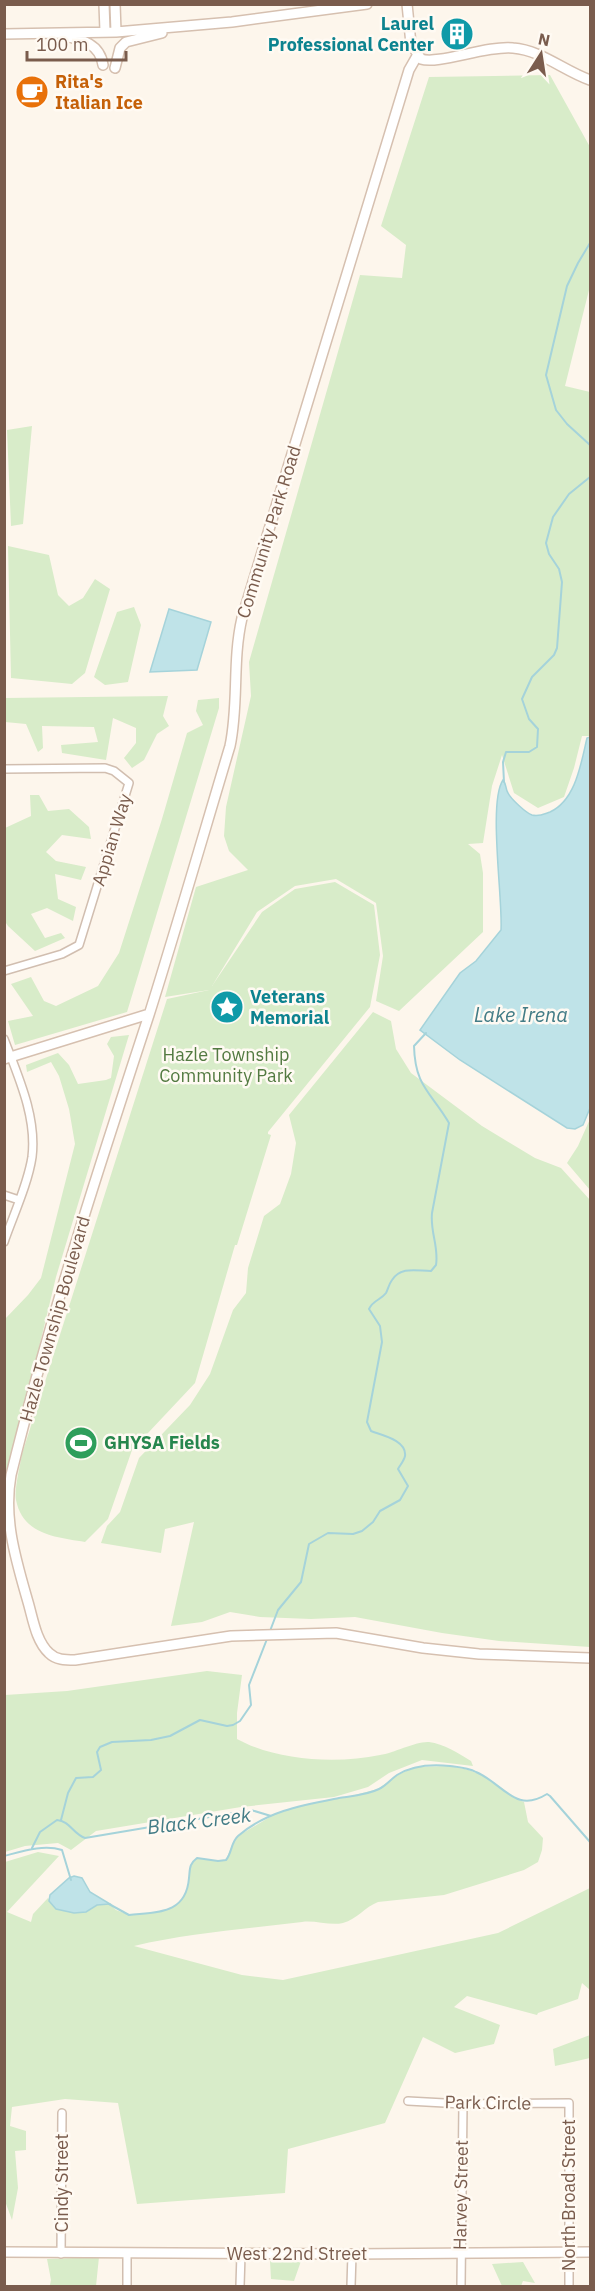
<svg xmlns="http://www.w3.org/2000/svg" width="595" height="2291" viewBox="0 0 595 2291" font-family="'IBM Plex Sans',sans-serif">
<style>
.green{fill:#d8ecc9}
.water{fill:#bfe3e8;stroke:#a5d3da;stroke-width:1.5}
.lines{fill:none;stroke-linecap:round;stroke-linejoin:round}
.stream{stroke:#a5d3da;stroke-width:2}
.street-casing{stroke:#d1beb0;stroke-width:10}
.secondary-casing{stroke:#d6c0b0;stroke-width:12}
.street{stroke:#fff;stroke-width:7}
.secondary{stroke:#fff;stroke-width:9}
.labels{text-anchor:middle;stroke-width:5;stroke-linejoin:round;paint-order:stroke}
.culture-label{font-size:18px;font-weight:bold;fill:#0d838f;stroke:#fffaf3;text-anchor:end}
.food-label{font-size:18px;font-weight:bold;fill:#c56008;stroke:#fffaf3;text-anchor:start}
.street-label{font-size:18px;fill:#7a5c4d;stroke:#fffaf3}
.park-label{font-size:18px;fill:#537a41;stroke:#fffaf3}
.leisure-label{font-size:18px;font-weight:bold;fill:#27864d;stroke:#fffaf3;text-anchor:start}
.water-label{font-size:20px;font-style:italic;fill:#437c86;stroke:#fffaf3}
</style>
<rect width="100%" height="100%" fill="#fdf6ec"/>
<path class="green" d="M550,75L590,147V286L565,386L590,392V736H582L574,768L564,797L538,808L514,793L502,755L492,786L483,843L468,844L480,854L483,873V932L399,1011L376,1001L383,956L376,903L336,879L295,886L257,912L212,986L262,912L295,889L335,882L374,905L380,955L370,1007L268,1132V1134L271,1135L237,1245H235L195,1383L132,1450L108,1519L85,1542C56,1537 23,1535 16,1500C14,1490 20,1466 22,1454L167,999L209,990L165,997L196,887L248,870L229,851L224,836L226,807L251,696L249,662L360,275L402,278L406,245L381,226L429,77Z
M32,426L23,524L11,526L7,430Z
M8,546L49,555L58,595L69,606L83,598L95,579L110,589L85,673L72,684L11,678Z
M134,607L141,625L128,682L105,685L94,677L117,612Z
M168,696L163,716L169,726L157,734L144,760L132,768L124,758L136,743V728L113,718L106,760L62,753L61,745L98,742L94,727L42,726L43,748L38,752L26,724L5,722V698Z
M219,698V708L127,1012L15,1045L8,1021L33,1016L11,984L31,977L44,1001L56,1006L98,986L119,953L162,819L187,733L203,725L196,711L198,700Z
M30,795H39L48,811L69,809L89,827L91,839L62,835L46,852L56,861L86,867L81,880L55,874L58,899L76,907L73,921L47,908L31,914L45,938L61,933L65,938L35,951L8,926L4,920L5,828L31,816Z
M373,1012L391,1021L396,1049L411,1073L482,1126L535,1158L561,1168L590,1200V1647L499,1641L442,1633L355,1617L311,1619L260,1617L230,1612L202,1622L171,1626L194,1522L165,1529L161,1553L101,1543L107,1526L120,1512L139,1458L190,1405L210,1374L233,1310L246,1293L248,1268L264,1216L280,1204L291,1174L296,1143L289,1115Z
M129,1035L56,1277L5,1489V1319L28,1295L41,1278L75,1144L69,1109L59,1076L51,1062L27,1072L26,1065L58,1053L69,1065L78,1084L106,1080L111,1078L114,1056L107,1044L111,1037Z
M590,1119V1190L567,1163L578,1146Z
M207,1671L242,1675L237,1713V1739C277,1761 337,1764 380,1755C394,1753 416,1741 429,1742C444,1744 458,1753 471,1761L473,1766L422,1760L389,1773L368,1787L334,1797L241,1807L96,1831L71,1850L58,1843L25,1846L5,1852V1695L67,1691Z
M448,1766C466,1768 481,1773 496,1784C506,1790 513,1799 524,1802L528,1822L543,1838L542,1850L538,1862L524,1870L444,1895L378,1902C365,1907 357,1919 343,1923C330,1926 315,1920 302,1922C246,1929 189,1933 134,1946L242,1975L283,1980L498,1933L590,1888V1990L582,1983L578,1999L538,2013L537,2015L467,1996L454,2007L500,2025L494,2044L455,2053L423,2037L385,2123L288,2149L285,2193L137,2204L118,2103L65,2099L12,2107L10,2126L26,2131V2150L15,2151L18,2188L12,2220L5,2201V1862L38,1852L59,1856L7,1912L31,1922L33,1914L48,1898L56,1909L74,1913L86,1912L97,1905L110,1904L116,1910L129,1915C156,1912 186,1915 189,1878C190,1869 190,1864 197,1858L218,1861L226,1860L233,1842L238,1836L275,1814L307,1804L347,1797L378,1789L396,1776L414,1767Z
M590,2035V2058L555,2066L553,2049Z
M99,2257L96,2286L50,2285L51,2280L47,2259Z
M270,2261H301L294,2281L271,2279Z
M523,2262L535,2283L523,2281L521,2286H502L492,2264Z"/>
<path class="water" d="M169,609L211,622L197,670L150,672Z
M590,737V1108L583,1125L575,1129L567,1128L460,1060L420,1030L460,973L476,961L501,930C503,899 488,802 503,780C507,785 505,788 508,793C511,799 526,813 532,815C539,817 544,814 550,812C576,800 581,763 587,738Z
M74,1876L82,1878L90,1892L110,1904L97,1905L86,1912L74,1913L56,1909L49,1901L50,1895L69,1878Z"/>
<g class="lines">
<path class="stream" d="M590,243L578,263L567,286L546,375L556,410L567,424L590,445
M504,782L503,762L506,752H529L537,747L538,729L529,719L522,699L532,677L554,655L557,648L562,582L559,569L549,554L546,543L553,517L569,494L590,477
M270,1631L278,1610L301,1582L309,1544L328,1533L353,1534L362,1531L373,1522L380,1511L400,1500L408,1486L398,1469C400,1465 404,1461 405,1456C407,1440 381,1435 371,1431L367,1422L382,1342L380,1326L369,1309C373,1300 381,1300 386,1293C388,1289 389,1284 392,1280C401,1266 417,1271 431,1271L436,1265C439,1247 430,1232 432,1213L449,1123C431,1092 415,1087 414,1046L426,1033
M61,1820L68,1793L76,1778L93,1777L101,1770L97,1752L100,1747L112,1742L151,1740L170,1736L200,1720L227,1726L233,1725L240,1721L251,1705L249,1685L267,1639
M32,1848L40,1832L57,1820C70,1821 73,1834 85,1838L251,1810L271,1816
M4,1856C23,1851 44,1844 62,1850L71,1880
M590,1877V1882
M109,1904L129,1915C156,1912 186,1915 189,1878C190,1869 189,1864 197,1858L218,1861L226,1860C232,1853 231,1842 238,1836C267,1811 303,1805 339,1798C352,1796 367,1795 379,1789C386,1786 391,1779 397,1775C413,1765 431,1764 450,1766C458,1767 469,1768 476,1772C504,1784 515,1814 547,1794L550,1796L590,1842"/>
<g class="street-casing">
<path id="street" d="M4,769L105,768L114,771L129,783L79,945L62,954L4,971
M4,1039C18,1076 37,1117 32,1157C28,1184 13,1216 4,1242
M4,1195L19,1200
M408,2101L463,2104L569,2103V2286
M61,2254L62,2113
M127,2286V2253
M240,2286L241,2254
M351,2286L352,2254
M461,2286L463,2104"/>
</g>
<g class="secondary-casing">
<path id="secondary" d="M104,4L105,31
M115,4L116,32
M407,4L411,44L421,59C438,65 487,45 513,48C541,50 564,71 590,80
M4,34L116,32L232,22L367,4
M64,36C83,40 100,44 103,65
M417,56L409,70L242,618C232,661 239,704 230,746C203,836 177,926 149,1015C99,1167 49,1320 11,1475C3,1519 16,1560 28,1602C33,1619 36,1641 49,1653C56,1660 65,1660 75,1660L231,1636L336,1633L423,1648L479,1654L590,1658
M115,68L120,48L126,42L162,33
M4,1059L149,1014
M4,2252L352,2254L590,2252"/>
</g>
<use href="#street" class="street"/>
<use href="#secondary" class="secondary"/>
</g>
<defs>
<g id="building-disc" transform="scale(1.725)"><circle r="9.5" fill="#0f9aa8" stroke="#fffaf3"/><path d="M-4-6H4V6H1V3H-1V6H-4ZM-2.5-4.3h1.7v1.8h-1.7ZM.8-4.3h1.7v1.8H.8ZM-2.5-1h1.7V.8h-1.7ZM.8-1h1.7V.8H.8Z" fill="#fff"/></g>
<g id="cafe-disc" transform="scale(1.725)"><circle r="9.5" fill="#e8710a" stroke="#fffaf3"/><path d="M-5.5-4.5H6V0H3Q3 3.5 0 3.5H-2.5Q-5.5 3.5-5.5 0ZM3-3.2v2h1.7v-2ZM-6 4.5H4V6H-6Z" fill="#fff"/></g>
<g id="sight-disc" transform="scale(1.725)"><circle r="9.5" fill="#0f9aa8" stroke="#fffaf3"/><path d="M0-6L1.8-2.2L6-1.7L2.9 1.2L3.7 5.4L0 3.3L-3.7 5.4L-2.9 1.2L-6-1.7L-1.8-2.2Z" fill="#fff"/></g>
<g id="stadium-disc" transform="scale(1.725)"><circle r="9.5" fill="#2e9e5b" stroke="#fffaf3"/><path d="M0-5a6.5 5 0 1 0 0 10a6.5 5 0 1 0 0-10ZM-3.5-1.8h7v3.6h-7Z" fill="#fff"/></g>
</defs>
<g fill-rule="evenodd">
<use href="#building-disc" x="457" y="34"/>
<use href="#cafe-disc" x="32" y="92"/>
<use href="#sight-disc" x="227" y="1007"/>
<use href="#stadium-disc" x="81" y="1443"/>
</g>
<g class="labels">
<g class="culture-label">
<text x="434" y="30">Laurel<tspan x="434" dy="21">Professional Center</tspan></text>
<text x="250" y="1003" text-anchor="start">Veterans<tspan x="250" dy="21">Memorial</tspan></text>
</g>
<g class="food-label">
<text x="55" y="88">Rita's<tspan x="55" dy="21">Italian Ice</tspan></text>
</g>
<g class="street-label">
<text transform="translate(269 532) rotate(-73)" y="6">Community Park Road</text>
<text transform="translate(112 840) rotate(-73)" y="6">Appian Way</text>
<text transform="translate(55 1319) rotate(-74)" y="6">Hazle Township Boulevard</text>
<text transform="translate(488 2103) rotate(1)" y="6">Park Circle</text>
<text transform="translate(62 2183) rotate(-90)" y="6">Cindy Street</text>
<text transform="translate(461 2195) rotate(-89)" y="6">Harvey Street</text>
<text transform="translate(569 2195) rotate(-90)" y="6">North Broad Street</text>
<text x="297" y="2260">West 22nd Street</text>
</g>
<g class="park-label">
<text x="226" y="1061">Hazle Township<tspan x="226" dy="21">Community Park</tspan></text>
</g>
<g class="leisure-label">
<text x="104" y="1449">GHYSA Fields</text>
</g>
<g class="water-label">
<text x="521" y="1022">Lake Irena</text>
<text transform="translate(199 1821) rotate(-7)" y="7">Black Creek</text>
</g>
</g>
<rect width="595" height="2291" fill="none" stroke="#7a5c4d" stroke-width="12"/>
<g transform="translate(541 54) rotate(12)" stroke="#fffaf3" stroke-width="4.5" paint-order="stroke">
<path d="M0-4.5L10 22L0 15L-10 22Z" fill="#7a5c4d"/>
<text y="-9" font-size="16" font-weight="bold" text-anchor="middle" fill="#7a5c4d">N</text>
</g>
<path d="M27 51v9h99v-9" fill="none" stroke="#7a5c4d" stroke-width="3"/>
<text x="36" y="51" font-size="18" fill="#7a5c4d" stroke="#fffaf3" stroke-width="4.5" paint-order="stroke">100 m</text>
</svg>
